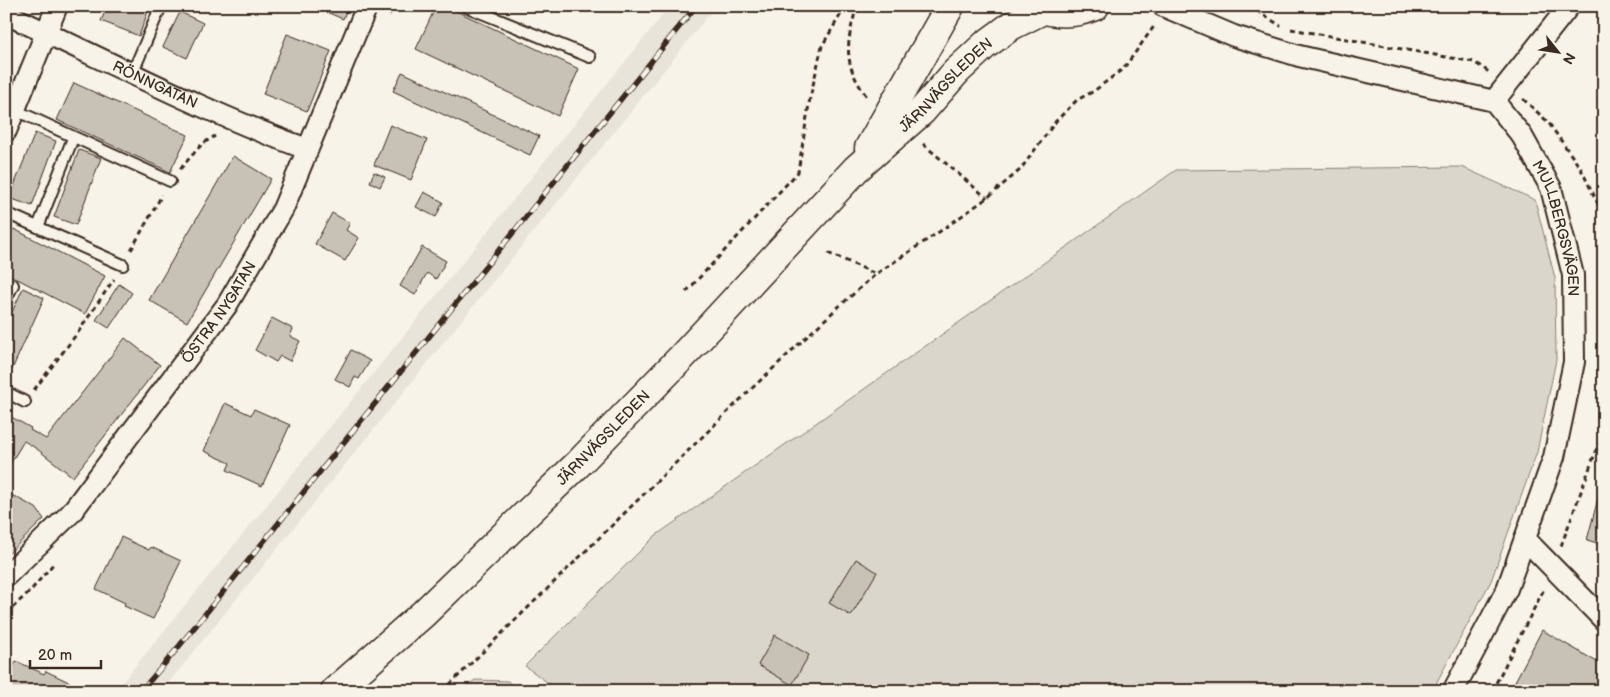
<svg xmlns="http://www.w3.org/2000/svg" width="1610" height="697" viewBox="0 0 1610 697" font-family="'Balsamiq Sans',sans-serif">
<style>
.built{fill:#e9e4d9}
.green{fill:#dbd6cb;stroke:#8b8074}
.building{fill:#c8c1b6;stroke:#3b2a1e}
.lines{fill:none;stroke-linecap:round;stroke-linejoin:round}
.lane-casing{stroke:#3b2a1e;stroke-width:14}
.street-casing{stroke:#3b2a1e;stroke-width:24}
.primary-casing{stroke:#3b2a1e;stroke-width:31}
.path{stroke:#3b2a1e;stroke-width:3;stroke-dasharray:5 4;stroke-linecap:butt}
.lane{stroke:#f7f3e8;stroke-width:10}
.street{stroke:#f7f3e8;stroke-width:20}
.primary{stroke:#f7f3e8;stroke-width:28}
.rail-casing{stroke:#3b2a1e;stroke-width:5.5}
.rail{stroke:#f7f3e8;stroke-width:4;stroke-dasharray:11;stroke-linecap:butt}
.labels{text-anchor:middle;stroke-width:5;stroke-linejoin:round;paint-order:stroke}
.street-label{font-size:15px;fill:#3b2a1e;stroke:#f7f3e8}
</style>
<rect width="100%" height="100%" fill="#f7f3e8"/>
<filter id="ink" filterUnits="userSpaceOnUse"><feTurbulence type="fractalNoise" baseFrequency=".02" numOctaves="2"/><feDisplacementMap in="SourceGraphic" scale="10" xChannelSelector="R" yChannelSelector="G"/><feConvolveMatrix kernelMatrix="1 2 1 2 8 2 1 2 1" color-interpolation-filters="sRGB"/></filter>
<g filter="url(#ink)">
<path class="built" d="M670,6H716L162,691H115L267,505Z"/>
<path class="green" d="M1462,167L1535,200L1555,278L1556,360L1537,452L1491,581L1432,691H559L525,666L655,536L1176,170Z
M475,680L508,681L516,691H460Z"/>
<path class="building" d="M150,6L139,36L101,21L106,9L99,6Z
M312,6H348L343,19Z
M436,6H446L579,69L558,116L416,49Z
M180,12L203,23L187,58L163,47Z
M287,34L331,51L307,111L263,94Z
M402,72L539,136L530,155L393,91Z
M74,83L188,135L170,172L57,120Z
M390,125L427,140L411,180L374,165Z
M35,133L56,141L32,206L9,198Z
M79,150L101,158L76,225L54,217Z
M233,156L271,179L187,322L149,300Z
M374,172L385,177L380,187L370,182Z
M424,192L443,202L436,217L416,207Z
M332,213L350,223L346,230L359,238L345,261L315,244Z
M14,229L105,276L85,314L6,273V242Z
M422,247L446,261L436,279L427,273L415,295L400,286Z
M119,284L132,293L109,328L96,320Z
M23,288L44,298L10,374L6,372V325Z
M272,318L293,329L290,336L300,341L290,361L280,356L276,362L255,350Z
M125,338L160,365L73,477L37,449L24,441L10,464L6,462V414L31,428L30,430L46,439Z
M351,350L370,361L359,379L355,377L350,387L335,379Z
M225,403L251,415L254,409L290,425L262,486L227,470L230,463L204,451Z
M1604,476V545L1587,540Z
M6,492L36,508L44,519L6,556Z
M121,537L149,550L151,547L181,561L153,619L124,606L125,603L96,589Z
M856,559L877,572L851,616L829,603Z
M1542,630L1604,666V691H1510Z
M775,635L809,655L792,685L758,665Z
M16,661L44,674L46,671L75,685L73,691H6V681Z"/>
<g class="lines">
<g class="lane-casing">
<path id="lane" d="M465,6L590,57
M132,74L161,6
M15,110L170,181
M6,213L123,265
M38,227L73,138
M6,299L13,285
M6,392L25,402"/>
</g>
<g class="street-casing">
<g id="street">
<path id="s1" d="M1163,6L1234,36L1299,56L1494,101L1522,136L1551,188L1573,275L1574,362L1554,457L1507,589L1453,691"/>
<path id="s2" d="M6,14C106,60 204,112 307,149"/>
<path d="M1494,101L1569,6"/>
<path d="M6,131L57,6"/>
<path d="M1525,539L1604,620"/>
<path id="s3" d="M6,576L71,513L227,305L283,209L367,6"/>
</g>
</g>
<g class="primary-casing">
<g id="primary">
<path d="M1034,6C1055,15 1074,15 1095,6"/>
<path d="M869,148L950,6"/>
<path id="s4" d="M335,691L423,614L577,465L681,358L856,169L922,111L956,72L985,45L1011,26L1043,10"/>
</g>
</g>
<path class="path" d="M857,6C846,44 842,64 868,98
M1249,6L1281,26
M389,15L393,6
M1291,29L1474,62L1489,72
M1523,99L1548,122L1581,169L1604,216
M923,144L987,198
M180,169L202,144L215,136
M131,250L162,195
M828,253L876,274
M686,292L798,172L810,98L822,46L841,14L857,6
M34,390L79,331L114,279
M1561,546L1604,429
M6,614L32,589L54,563
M443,691L746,394L835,310L876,274L939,232L987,198L1020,170L1056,121L1077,100L1094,91L1124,68L1155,25
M1492,691L1544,589"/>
<use href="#lane" class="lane"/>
<use href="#street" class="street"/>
<use href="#primary" class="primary"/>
<g class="rail-casing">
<path id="rail" d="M141,691L172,655L696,6"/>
</g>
<use href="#rail" class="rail"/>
</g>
</g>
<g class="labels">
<g class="street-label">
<text dy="5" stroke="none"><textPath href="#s2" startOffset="165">RÖNNGATAN</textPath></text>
<text dy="5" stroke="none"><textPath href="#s4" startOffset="861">JÄRNVÄGSLEDEN</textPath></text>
<text dy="5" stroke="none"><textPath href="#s1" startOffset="490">MULLBERGSVÄGEN</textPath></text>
<text dy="5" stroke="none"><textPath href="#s3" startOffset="340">ÖSTRA NYGATAN</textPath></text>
<text dy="5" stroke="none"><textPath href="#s4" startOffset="369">JÄRNVÄGSLEDEN</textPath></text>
</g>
</g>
<rect width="1610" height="697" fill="none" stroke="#f7f3e8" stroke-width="25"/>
<rect x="12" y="12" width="1585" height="672" fill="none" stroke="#3b2a1e" stroke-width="2" filter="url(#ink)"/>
<g transform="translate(1558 52) rotate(120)" stroke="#f7f3e8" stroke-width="4" paint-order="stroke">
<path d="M0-4L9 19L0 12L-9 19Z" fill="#3b2a1e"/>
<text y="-8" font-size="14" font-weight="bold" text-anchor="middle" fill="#3b2a1e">N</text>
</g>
<path d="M30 660v8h71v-8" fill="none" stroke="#3b2a1e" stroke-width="2.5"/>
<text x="38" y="660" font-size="15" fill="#3b2a1e" stroke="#f7f3e8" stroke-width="4" paint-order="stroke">20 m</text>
</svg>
